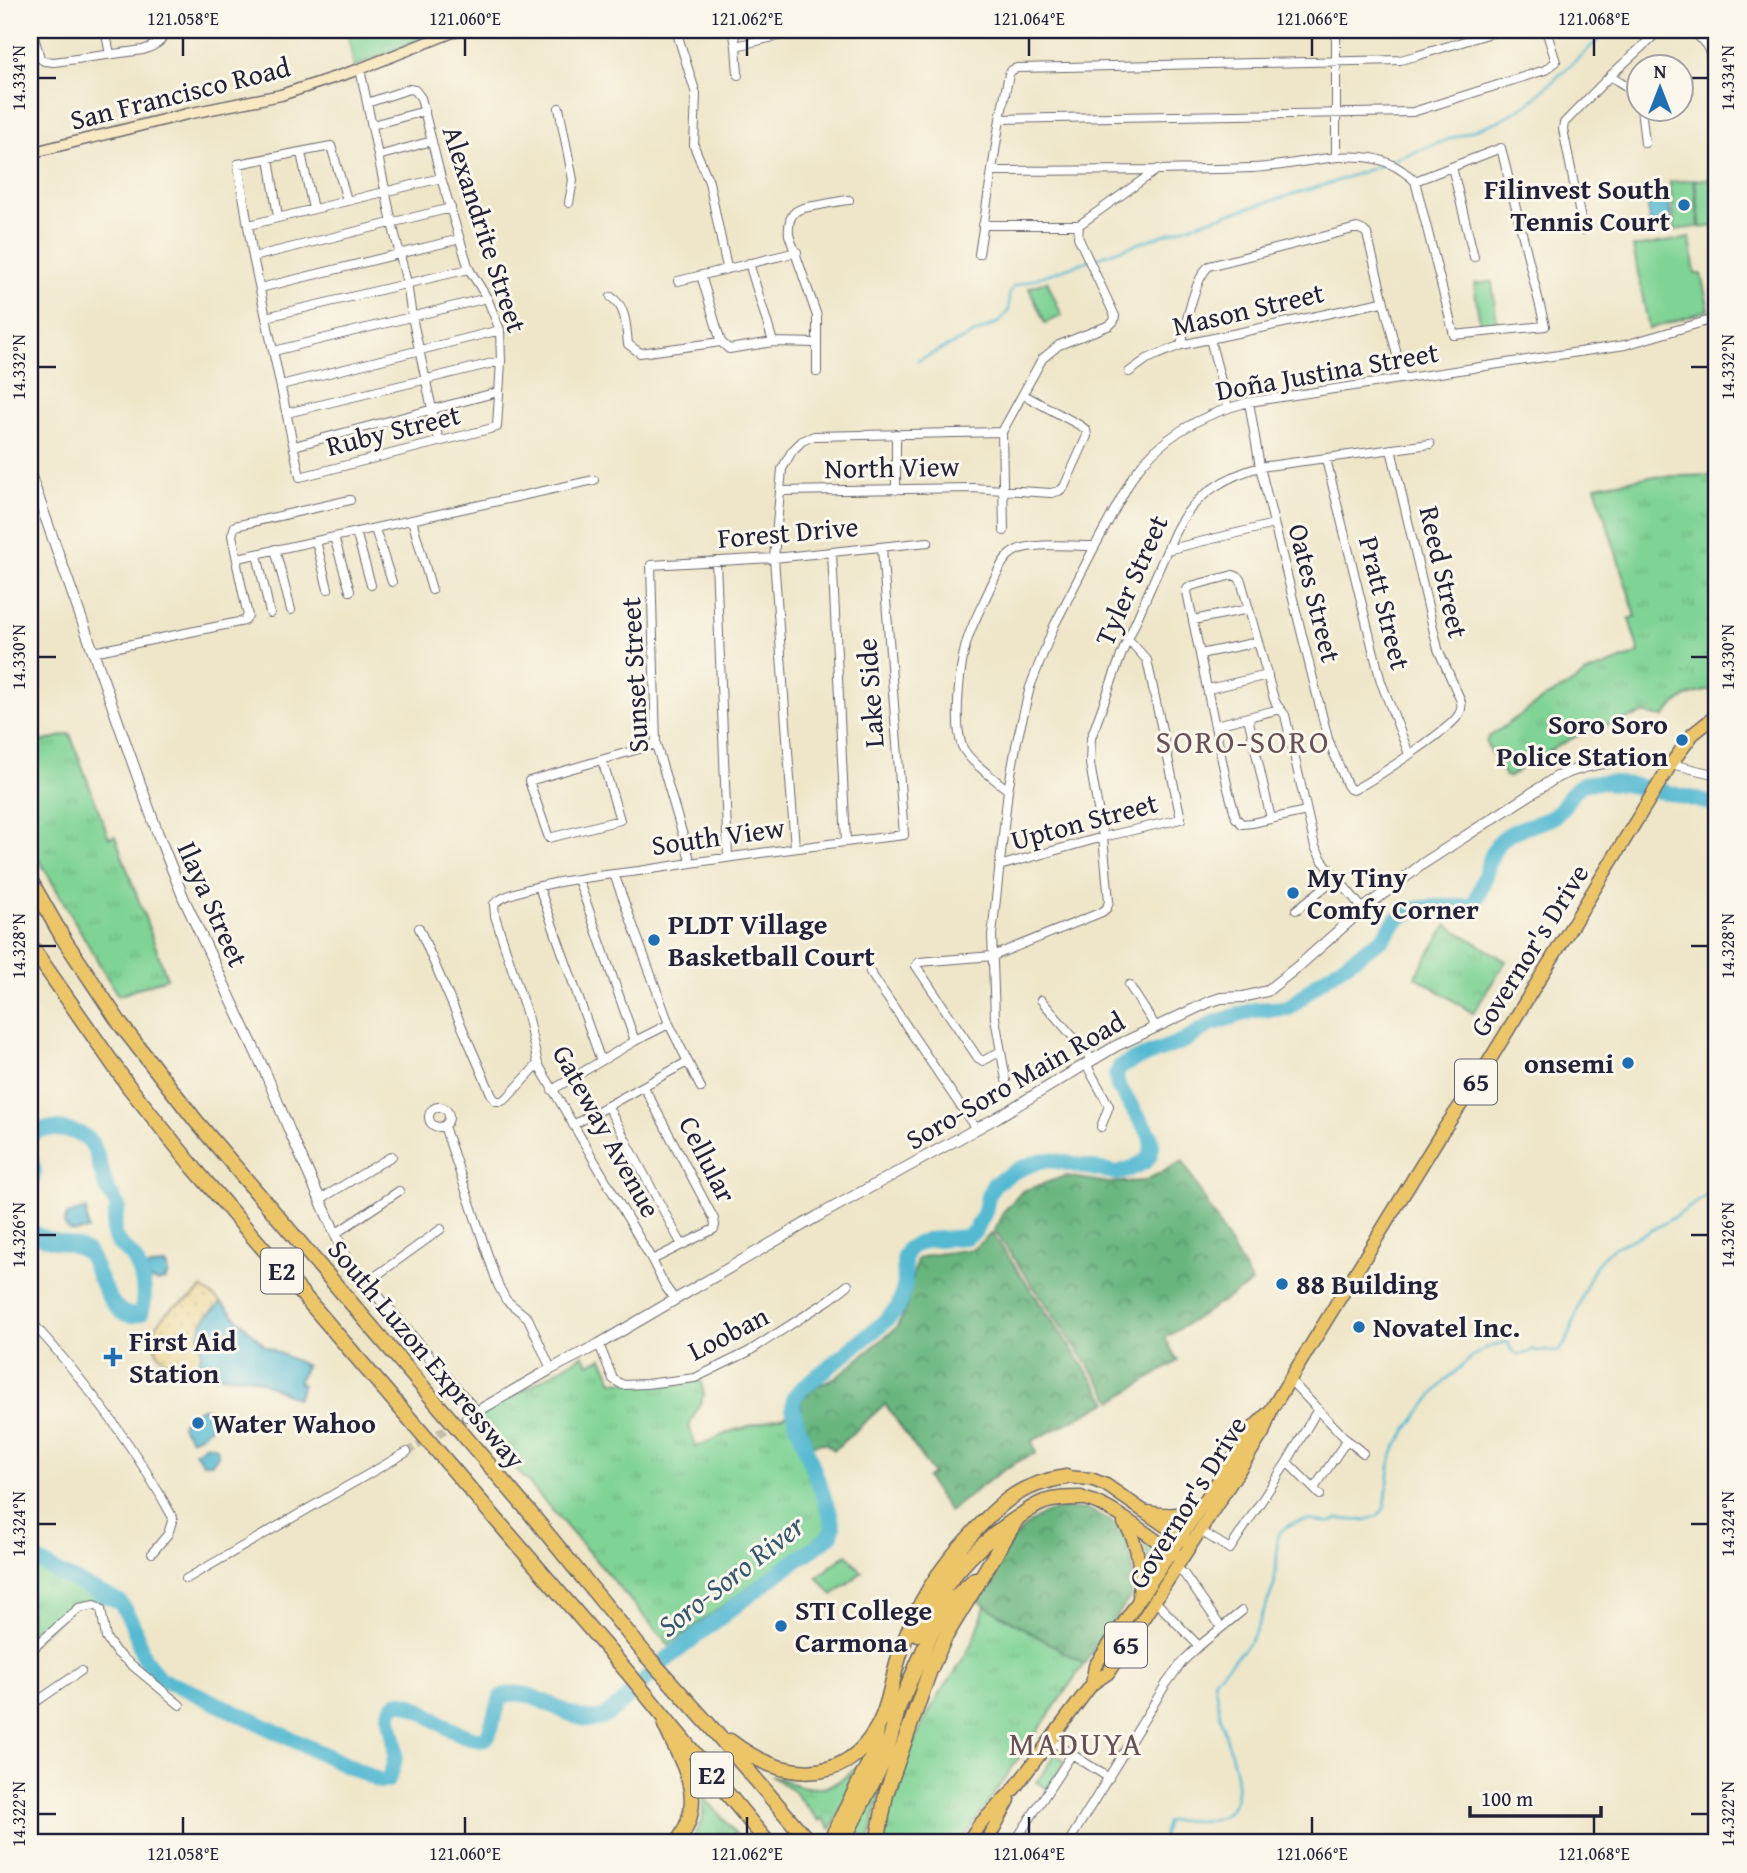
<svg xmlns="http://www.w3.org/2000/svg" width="1747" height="1873" viewBox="0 0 1747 1873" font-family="'Gentium Book Plus',serif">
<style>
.grass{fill:url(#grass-tufts);stroke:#507a68;stroke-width:2}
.forest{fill:url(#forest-crowns);stroke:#446c5c;stroke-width:2}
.sand{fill:url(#sand-dots);stroke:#887e6c;stroke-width:2}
.park{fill:#7fd395;stroke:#507a68;stroke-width:2}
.water{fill:#54b9d2;stroke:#3b6e86;stroke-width:2}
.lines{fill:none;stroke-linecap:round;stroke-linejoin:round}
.stream{stroke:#54b9d2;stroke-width:2.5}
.river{stroke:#54b9d2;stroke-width:16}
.minor-tunnel{stroke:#c6bfad;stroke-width:8;stroke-dasharray:8 4;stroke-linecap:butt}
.minor-casing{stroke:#6a676d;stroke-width:10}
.tertiary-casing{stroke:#6a676d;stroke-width:12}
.secondary-casing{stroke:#6a676d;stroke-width:13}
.trunk-casing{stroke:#6a676d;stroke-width:15}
.motorway-casing{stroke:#6a676d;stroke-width:17}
.minor{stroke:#fff;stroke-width:8}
.tertiary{stroke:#fff;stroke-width:10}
.secondary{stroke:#f8e8c3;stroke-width:10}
.trunk{stroke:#edc569;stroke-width:12}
.motorway{stroke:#edc569;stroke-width:14}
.ticks{fill:none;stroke:#22223b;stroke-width:2.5}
.poi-dot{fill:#1f6fb2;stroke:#fbf7ec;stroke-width:2.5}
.labels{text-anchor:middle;stroke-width:6;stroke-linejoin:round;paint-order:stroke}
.shield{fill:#fbf7ec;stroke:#636270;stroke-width:2}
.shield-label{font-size:26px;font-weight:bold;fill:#22223b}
.street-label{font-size:28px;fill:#22223b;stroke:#fbf7ec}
.poi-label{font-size:28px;font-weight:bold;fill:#22223b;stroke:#fbf7ec;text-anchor:start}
.water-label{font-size:30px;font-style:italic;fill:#345770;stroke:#fbf7ec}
.quarter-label{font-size:32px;letter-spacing:2px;fill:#675157;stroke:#fbf7ec}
.neatline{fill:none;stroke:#22223b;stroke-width:2.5}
.ticks-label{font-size:18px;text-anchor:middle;fill:#22223b}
</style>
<defs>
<pattern id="grass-tufts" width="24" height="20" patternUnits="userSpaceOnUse" patternTransform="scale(1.75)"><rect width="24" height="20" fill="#7fd395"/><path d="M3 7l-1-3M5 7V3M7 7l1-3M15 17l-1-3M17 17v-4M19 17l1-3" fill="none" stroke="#6db581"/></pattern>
<pattern id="forest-crowns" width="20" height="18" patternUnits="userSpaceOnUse" patternTransform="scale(1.75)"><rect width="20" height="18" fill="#67b57e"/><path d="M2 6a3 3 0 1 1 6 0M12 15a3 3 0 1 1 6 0" fill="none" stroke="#549368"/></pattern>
<pattern id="sand-dots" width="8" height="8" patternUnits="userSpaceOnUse" patternTransform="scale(1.75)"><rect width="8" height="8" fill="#eeda9e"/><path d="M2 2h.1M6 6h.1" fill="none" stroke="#ccbb89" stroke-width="1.8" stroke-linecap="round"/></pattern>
</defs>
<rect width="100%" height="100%" fill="#fbf7ec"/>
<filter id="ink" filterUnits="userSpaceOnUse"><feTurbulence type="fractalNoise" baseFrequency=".0143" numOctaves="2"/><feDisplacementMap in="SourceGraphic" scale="14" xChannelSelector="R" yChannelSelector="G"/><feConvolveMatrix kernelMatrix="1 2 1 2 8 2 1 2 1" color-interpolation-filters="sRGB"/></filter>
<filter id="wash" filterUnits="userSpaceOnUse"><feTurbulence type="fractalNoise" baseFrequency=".00686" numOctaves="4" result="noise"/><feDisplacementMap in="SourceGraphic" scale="28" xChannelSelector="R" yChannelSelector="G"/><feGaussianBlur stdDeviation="1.57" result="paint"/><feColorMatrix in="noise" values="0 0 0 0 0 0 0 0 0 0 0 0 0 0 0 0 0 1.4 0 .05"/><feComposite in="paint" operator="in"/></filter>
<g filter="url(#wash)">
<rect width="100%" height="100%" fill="#efe6c9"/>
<path class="grass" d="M347,30H443L354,67Z
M1717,475V690C1694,691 1678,698 1664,717L1649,715L1646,713L1584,732L1554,748L1509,777L1505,776L1487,745L1486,742L1489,737L1546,697L1564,688L1587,673L1639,653L1629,618L1636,617L1595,486L1647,477Z
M30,734L33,744L70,734L109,838L115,836L167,978L118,996L30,844Z
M1447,925L1506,961L1473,1013L1415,976Z
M583,1355L588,1364L602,1358L613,1381L660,1385L701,1380L704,1395L689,1426L696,1447L732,1431L788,1415L825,1517L827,1530L669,1645L474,1420Z
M1142,1536L1167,1554L1147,1582V1554Z
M30,1556L60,1574L120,1602L94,1603L74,1606L30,1645Z
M985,1605L1084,1664L960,1843H885C888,1798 917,1729 941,1691C946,1684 953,1677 957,1669C970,1648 980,1629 985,1605Z
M867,1758L831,1829L822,1818L819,1821L793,1791L771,1775C780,1778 788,1782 797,1785C827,1795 847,1778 867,1758Z
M892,1764C883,1790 872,1816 870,1843H848Z
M704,1797L744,1843H691L702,1820Z"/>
<path class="forest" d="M1183,1161L1252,1283L1165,1338L1178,1361L1113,1401L994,1230L1004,1211L1022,1191L1065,1176L1109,1183L1144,1181Z
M992,1233L1108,1402L1032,1441L1036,1453C1003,1466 976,1491 949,1512L927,1478L933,1474L885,1404L834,1450L825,1443L812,1445L801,1414V1400L812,1389L838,1376L896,1328L906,1309L917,1259L929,1255L973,1249Z
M1066,1508L1089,1510L1111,1521L1126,1535L1131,1557L1133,1572L1131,1596L1084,1664L978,1601C994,1570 1008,1534 1040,1516C1047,1511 1058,1510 1066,1508Z"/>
<path class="sand" d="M202,1288L222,1303L211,1312L199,1340L202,1350L197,1367V1375H181C174,1369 156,1354 154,1346C150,1330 162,1315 174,1307C186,1300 193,1299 202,1288Z"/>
<path class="park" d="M1717,178V226L1701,228L1695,180Z
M1694,180L1699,227L1675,230L1670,182Z
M1690,238L1695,274H1701L1709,310L1649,329L1633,247Z
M1047,281L1062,316L1045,323L1029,288Z
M1492,282L1497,323L1480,325L1474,284Z
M847,1554L862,1572L833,1595L817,1577Z
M1055,1754L1065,1761L1048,1789L1037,1782Z"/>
<path class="water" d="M1667,189L1671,221L1650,224L1646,191Z
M86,1209L88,1230C78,1231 69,1235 64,1224L67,1215Z
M166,1264L168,1274L165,1280L158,1282L149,1279L147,1267Z
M222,1303L265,1346L306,1366L298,1382L303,1385L297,1399L258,1380L247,1377L197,1375C197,1367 200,1360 201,1352C202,1346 199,1341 199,1335C199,1321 212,1311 222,1303Z
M201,1408H206L215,1420C212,1428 199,1437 191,1439L181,1426L182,1422Z
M206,1444L217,1447L218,1456L212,1463H203L195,1452Z"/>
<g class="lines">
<path class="stream" d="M1390,161L1501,120L1529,103L1609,30
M917,361L999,322L1009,310V294L1014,286L1201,222L1331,183L1384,164
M1162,1843L1166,1822C1183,1817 1204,1825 1220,1817C1254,1800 1228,1749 1222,1723C1219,1709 1216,1694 1214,1680L1250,1642L1257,1628L1274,1586L1277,1558V1536C1287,1523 1299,1519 1315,1521C1320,1521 1327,1523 1331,1522C1341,1520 1332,1518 1341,1519C1358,1521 1376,1523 1385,1507L1391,1459L1396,1446L1428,1401L1445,1381L1473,1356L1486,1348L1507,1341L1512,1351L1518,1355L1527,1353L1533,1349L1536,1351H1559L1565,1344C1577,1318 1583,1282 1601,1259C1613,1244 1632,1241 1648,1232C1672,1220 1695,1204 1717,1188"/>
<path class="river" d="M30,1137C37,1129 44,1128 55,1129C98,1132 93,1147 105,1183C108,1192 114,1199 118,1207C116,1215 112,1225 114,1234C116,1244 125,1248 131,1255C143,1269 147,1296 141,1313C110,1327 99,1268 87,1252C69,1240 46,1244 30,1230
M30,1158L34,1170L30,1186
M30,1556L60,1574L120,1602L132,1623L144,1658L159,1679L186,1689L380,1781H387C396,1765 397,1751 393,1734C392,1728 390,1723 390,1717C391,1683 434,1720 445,1726C457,1733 468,1738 481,1740L488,1736L501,1697C530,1681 568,1724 597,1719C613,1717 647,1676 661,1664C703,1630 746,1598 788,1566C800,1557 823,1544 831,1534L833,1527L830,1514L796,1421L793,1408L794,1397L800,1390L881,1325L898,1308L905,1284L904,1257L909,1248L927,1240L966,1237L975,1231L985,1212L988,1196L994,1184L1017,1170L1040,1161L1051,1160L1117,1173L1128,1170L1146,1161L1150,1155L1152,1146L1150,1135L1118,1086L1116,1075L1120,1067L1134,1060L1186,1040L1211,1024L1254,1010L1289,1008L1319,982L1383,938L1396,920L1414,909L1438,907L1465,906L1474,904C1485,886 1485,863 1498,844C1510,828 1534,826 1551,818C1565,810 1567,795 1580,786C1600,772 1691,799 1717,805"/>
</g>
</g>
<g filter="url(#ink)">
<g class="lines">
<path class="minor-tunnel" d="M407,1452L458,1422"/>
<g class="minor-casing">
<path id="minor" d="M32,30L40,58L44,61L54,62L143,50C154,46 164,42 165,30
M105,30L110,54
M676,30L696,94L694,146L709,182L727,268
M733,30L736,46L738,75
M1693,30L1706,45L1710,52L1717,99
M736,46L803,30
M360,69L392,223L407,283L412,317L439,441
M1610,76L1632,90L1638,101
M559,108L573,180L569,203
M1641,108L1645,143
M1000,119L1413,112L1545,70L1556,62L1546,30
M372,125L425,111
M301,153L313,209
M378,156L432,141
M1336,157V30
M269,158L278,217
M1452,167L1474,257
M992,171C1078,170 1165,171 1252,168C1289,167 1326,154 1363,157C1383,158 1401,168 1415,181L1454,335L1545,326L1501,148L1415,181
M347,200L331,146L238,164L253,257L300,477L497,427L501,361L500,330L487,298L469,269L441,178L421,98L415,90L409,89L367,103
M249,225L441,178
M983,225H1079L1158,169
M1583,230L1563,129L1564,123L1610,76L1660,30
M979,254L1000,119L1009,74L1012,70L1017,68L1400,60L1416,56L1501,30
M253,257L451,208
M749,263L773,342
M701,275L721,342L729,349L773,342L817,343
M678,281L797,252
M260,288L460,239
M611,297C627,307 626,328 628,344L640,353L721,342
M266,317L469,269
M1210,339L1228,408
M1181,345C1186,325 1194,279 1209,266L1357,228L1364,231L1367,234L1403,379
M274,351L487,298
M817,372V316L789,235C787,209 799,208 820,205C830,203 839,201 849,200
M1129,372L1147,359L1181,345L1382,302
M281,385L500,330
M1249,402L1260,467L1328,739L1347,785L1350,789L1353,790C1370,782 1453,728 1459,714C1462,709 1462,704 1460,699L1438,649L1391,449
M287,413L501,361
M896,434V490
M294,446L498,392
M1326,459L1381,682L1409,754
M780,491L973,488L1051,493L1059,491L1064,487L1087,436L1086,430L1081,426L1024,395
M412,520L432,590
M375,529L392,582
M1004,531L1002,432L1042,359L1059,345L1110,325L1114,321L1115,316L1078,237L1079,225
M356,532L371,585
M334,537L350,591
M316,541L328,589
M275,549L291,610
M1167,550L1274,524
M832,552L846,842
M257,554L270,613
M237,560L232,535L235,526L350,500
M716,561L728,857
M1193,620L1249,609
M93,652L244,621L248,616L237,565L238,558L594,480
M1200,654L1258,642
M1208,689L1268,675
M1248,717L1271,819
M1216,725L1280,709
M602,760L620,820L549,838L529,781L656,744
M1671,764L1717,775
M1008,790C995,779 968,761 962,746C953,722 960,659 969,635C975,618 984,602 991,586C997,574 1002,558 1015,551C1031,542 1075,546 1095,546
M1306,811L1252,823L1242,824L1236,818L1228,789L1187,592V589L1191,586L1233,575L1238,577L1241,581L1274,699L1277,705L1285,715L1315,847L1323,861L1363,909
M795,848L774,558L782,469L792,451L802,441L814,436L1002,432
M691,863L656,744L651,565L774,558L928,542
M999,866L1103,837L1181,819L1147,660L1128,639
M614,874L669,1024L701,1088
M578,879L635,1041
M539,887L601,1061
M1296,910L1336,878
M419,928L492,1096L496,1101H502L507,1098L538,1064
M870,972L976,1129
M1129,985L1156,1027
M1041,1000L1093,1060
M1001,1051L983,1061L978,1058L916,966L919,962L993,956L1102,912L1107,908L1109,901L1103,837L1090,764L1091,738L1122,653L1175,532C1193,496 1223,477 1260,467L1430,444
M1086,1064L1108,1104L1109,1106L1101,1127
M1006,1080L995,1018L992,935L1008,790L1017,741L1030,687L1054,626L1095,546L1133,476C1161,436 1202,414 1249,402L1625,345L1717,318
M644,1087L714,1219L715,1225L714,1229L652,1260
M552,1090L635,1041L669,1024
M608,1107L682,1245
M429 1117a10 10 0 1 1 20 0a10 10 0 1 1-20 0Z
M573,1125L687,1062
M444,1126L498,1285L506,1300L528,1318L551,1369
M319,1200L392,1156
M335,1234L399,1191
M366,1283L441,1229
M675,1300L665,1286L652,1260L538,1064L527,1015L495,916L494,904C515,884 607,875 639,871C727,857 815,845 904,835L882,548
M30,1320C84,1380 135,1446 173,1518L168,1534L152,1553
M599,1344L613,1379L623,1385L646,1384L695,1378L748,1352L829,1300L848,1285
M1290,1380L1347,1440L1363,1453
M466,1417L476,1412
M1287,1462L1320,1495
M1315,1487L1347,1440
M1199,1530L1230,1549L1287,1462L1318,1409
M1175,1567L1184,1574L1221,1627
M186,1579L407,1452
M1154,1600L1199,1646
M30,1651L79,1608L95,1605L101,1609L106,1638L116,1652L180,1705
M30,1706L81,1671
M1050,1740L1109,1778
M1014,1843L1072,1754
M1068,1843L1166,1684L1183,1661L1199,1646L1242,1611"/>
</g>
<g class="tertiary-casing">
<path id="tertiary" d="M30,474L158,834L184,899L266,1074L290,1132L347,1260L476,1412L551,1369L599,1344L818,1216L996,1118L1116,1046L1209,1002L1221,998L1243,997L1267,991L1301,964L1363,909L1424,863L1557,777C1592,761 1633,757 1671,764"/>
</g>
<g class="secondary-casing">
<path id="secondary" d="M30,153L187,114L281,95L360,69L458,30"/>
</g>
<g class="trunk-casing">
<path id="trunk" d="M1066,1477L1091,1479L1106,1485L1187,1541
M1081,1498C1110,1503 1153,1539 1178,1556
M1148,1512C1168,1516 1186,1516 1204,1504
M1124,1523C1141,1545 1140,1574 1139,1600
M1092,1684L1095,1666L1254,1427L1271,1410L1442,1132L1475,1084L1671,764L1693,734L1717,715
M967,1843L979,1825L1014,1789L1092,1684L1108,1673L1263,1433L1270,1414
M986,1843L1009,1800"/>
</g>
<g class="motorway-casing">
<path id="motorway" d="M30,880L63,938L121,1025L196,1121L531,1514L646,1655L710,1726L810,1843
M30,945L129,1087L194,1168L629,1674L768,1843
M918,1634C940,1587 969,1552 1011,1522C1022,1515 1031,1507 1044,1502C1056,1498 1068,1498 1081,1498
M665,1725C684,1768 708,1799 677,1843
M730,1741C779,1779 842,1789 877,1728C890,1705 892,1676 901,1651C917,1603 938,1570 973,1533C1002,1501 1021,1484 1066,1477
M829,1843L874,1753L877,1729
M842,1843L885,1758L899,1706L932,1631L951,1601L975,1579
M877,1843L886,1794L930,1670L945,1637L1018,1517"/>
</g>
<use href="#minor" class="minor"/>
<use href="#tertiary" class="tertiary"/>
<use href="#secondary" class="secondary"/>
<use href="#trunk" class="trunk"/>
<use href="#motorway" class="motorway"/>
</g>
</g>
<path class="ticks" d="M183,38V56M465,38V56M747,38V56M1029,38V56M1312,38V56M1594,38V56M38,78H56M1691,78H1708M38,367H56M1691,367H1708M38,657H56M1691,657H1708M38,946H56M1691,946H1708M38,1235H56M1691,1235H1708M38,1524H56M1691,1524H1708M38,1814H56M1691,1814H1708M183,1817V1834M465,1817V1834M747,1817V1834M1029,1817V1834M1312,1817V1834M1594,1817V1834"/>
<g class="poi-dot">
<circle cx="1684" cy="205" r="7"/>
<circle cx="1682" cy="740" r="7"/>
<circle cx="1293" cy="893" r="7"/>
<circle cx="654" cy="940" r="7"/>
<circle cx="1628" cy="1063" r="7"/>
<circle cx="1282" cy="1284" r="7"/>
<circle cx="1359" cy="1327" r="7"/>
<path d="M109.5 1346.5h7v7h7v7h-7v7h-7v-7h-7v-7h7z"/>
<circle cx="198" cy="1423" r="7"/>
<circle cx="781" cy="1626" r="7"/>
</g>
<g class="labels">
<g class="shield">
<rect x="1455" y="1059.5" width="42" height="45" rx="5"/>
<rect x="261" y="1248.5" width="42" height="45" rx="5"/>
<rect x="1105" y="1622.5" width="42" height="45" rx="5"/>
<rect x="691" y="1752.5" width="42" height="45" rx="5"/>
</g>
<g class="shield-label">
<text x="1476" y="1091">65</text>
<text x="282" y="1280">E2</text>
<text x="1126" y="1654">65</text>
<text x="712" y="1784">E2</text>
</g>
<g class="street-label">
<text transform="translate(180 93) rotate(-14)" y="10">San Francisco Road</text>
<text transform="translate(485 229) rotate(72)" y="10">Alexandrite Street</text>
<text transform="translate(1248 309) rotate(-13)" y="10">Mason Street</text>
<text transform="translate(1327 371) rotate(-10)" y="10">Doña Justina Street</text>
<text transform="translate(393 430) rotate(-14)" y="10">Ruby Street</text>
<text transform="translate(892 467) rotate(-1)" y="10">North View</text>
<text transform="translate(788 532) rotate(-5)" y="10">Forest Drive</text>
<text transform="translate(1444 572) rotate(77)" y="10">Reed Street</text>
<text transform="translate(1131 580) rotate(-66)" y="10">Tyler Street</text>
<text transform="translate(1315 593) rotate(76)" y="10">Oates Street</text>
<text transform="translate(1385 603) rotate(76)" y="10">Pratt Street</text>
<text transform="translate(634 675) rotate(-93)" y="10">Sunset Street</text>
<text transform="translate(870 693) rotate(-94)" y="10">Lake Side</text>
<text transform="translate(1084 821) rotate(-15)" y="10">Upton Street</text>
<text transform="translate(718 836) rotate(-8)" y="10">South View</text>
<text transform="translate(213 904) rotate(66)" y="10">Ilaya Street</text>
<text transform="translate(1529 950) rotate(-58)" y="10">Governor's Drive</text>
<text transform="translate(1015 1080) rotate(-30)" y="10">Soro-Soro Main Road</text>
<text transform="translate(607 1131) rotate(61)" y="10">Gateway Avenue</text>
<text transform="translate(708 1159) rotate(63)" y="10">Cellular</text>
<text transform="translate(728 1333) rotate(-27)" y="10">Looban</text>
<text transform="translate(427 1354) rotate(50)" y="10">South Luzon Expressway</text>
<text transform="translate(1187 1502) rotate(-58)" y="10">Governor's Drive</text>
</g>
<g class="poi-label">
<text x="1670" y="199" text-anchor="end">Filinvest South<tspan x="1670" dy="32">Tennis Court</tspan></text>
<text x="1668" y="734" text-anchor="end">Soro Soro<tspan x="1668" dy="32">Police Station</tspan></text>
<text x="1307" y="887">My Tiny<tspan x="1307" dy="32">Comfy Corner</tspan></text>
<text x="668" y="934">PLDT Village<tspan x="668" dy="32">Basketball Court</tspan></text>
<text x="1614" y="1073" text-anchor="end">onsemi</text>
<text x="1296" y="1294">88 Building</text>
<text x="1373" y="1337">Novatel Inc.</text>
<text x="129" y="1351">First Aid<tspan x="129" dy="32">Station</tspan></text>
<text x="212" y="1433">Water Wahoo</text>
<text x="795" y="1620">STI College<tspan x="795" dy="32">Carmona</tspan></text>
</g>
<g class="water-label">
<text transform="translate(731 1576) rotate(-38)" y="10">Soro-Soro River</text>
</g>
<g class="quarter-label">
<text x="1243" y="753">SORO-SORO</text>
<text x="1076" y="1755">MADUYA</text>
</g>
</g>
<rect width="1747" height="1873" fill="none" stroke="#fbf7ec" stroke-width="77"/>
<g transform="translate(1660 88)"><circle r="33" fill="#fbf7ec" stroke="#a4a2a5" stroke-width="2"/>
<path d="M0-5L12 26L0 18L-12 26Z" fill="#1f6fb2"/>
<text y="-10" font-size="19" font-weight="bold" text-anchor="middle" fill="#22223b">N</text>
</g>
<path d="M1470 1806v10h131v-10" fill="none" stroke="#22223b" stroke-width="3.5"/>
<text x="1481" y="1806" font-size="21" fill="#22223b" stroke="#fbf7ec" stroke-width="5" paint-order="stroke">100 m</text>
<rect x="38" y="38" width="1670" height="1796" class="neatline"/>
<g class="ticks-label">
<text x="183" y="25">121.058°E</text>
<text x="465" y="25">121.060°E</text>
<text x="747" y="25">121.062°E</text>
<text x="1029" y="25">121.064°E</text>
<text x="1312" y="25">121.066°E</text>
<text x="1594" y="25">121.068°E</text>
<text transform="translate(19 78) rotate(-90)" y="6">14.334°N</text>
<text transform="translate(1728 78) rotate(-90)" y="6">14.334°N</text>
<text transform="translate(19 367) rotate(-90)" y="6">14.332°N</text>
<text transform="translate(1728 367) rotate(-90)" y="6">14.332°N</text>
<text transform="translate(19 657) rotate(-90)" y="6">14.330°N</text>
<text transform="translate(1728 657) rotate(-90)" y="6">14.330°N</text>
<text transform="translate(19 946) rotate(-90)" y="6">14.328°N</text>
<text transform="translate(1728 946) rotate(-90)" y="6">14.328°N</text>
<text transform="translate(19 1235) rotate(-90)" y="6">14.326°N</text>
<text transform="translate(1728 1235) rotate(-90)" y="6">14.326°N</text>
<text transform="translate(19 1524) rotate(-90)" y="6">14.324°N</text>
<text transform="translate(1728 1524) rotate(-90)" y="6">14.324°N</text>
<text transform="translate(19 1814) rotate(-90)" y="6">14.322°N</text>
<text transform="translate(1728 1814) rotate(-90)" y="6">14.322°N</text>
<text x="183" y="1860">121.058°E</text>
<text x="465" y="1860">121.060°E</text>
<text x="747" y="1860">121.062°E</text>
<text x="1029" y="1860">121.064°E</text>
<text x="1312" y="1860">121.066°E</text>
<text x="1594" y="1860">121.068°E</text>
</g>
</svg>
